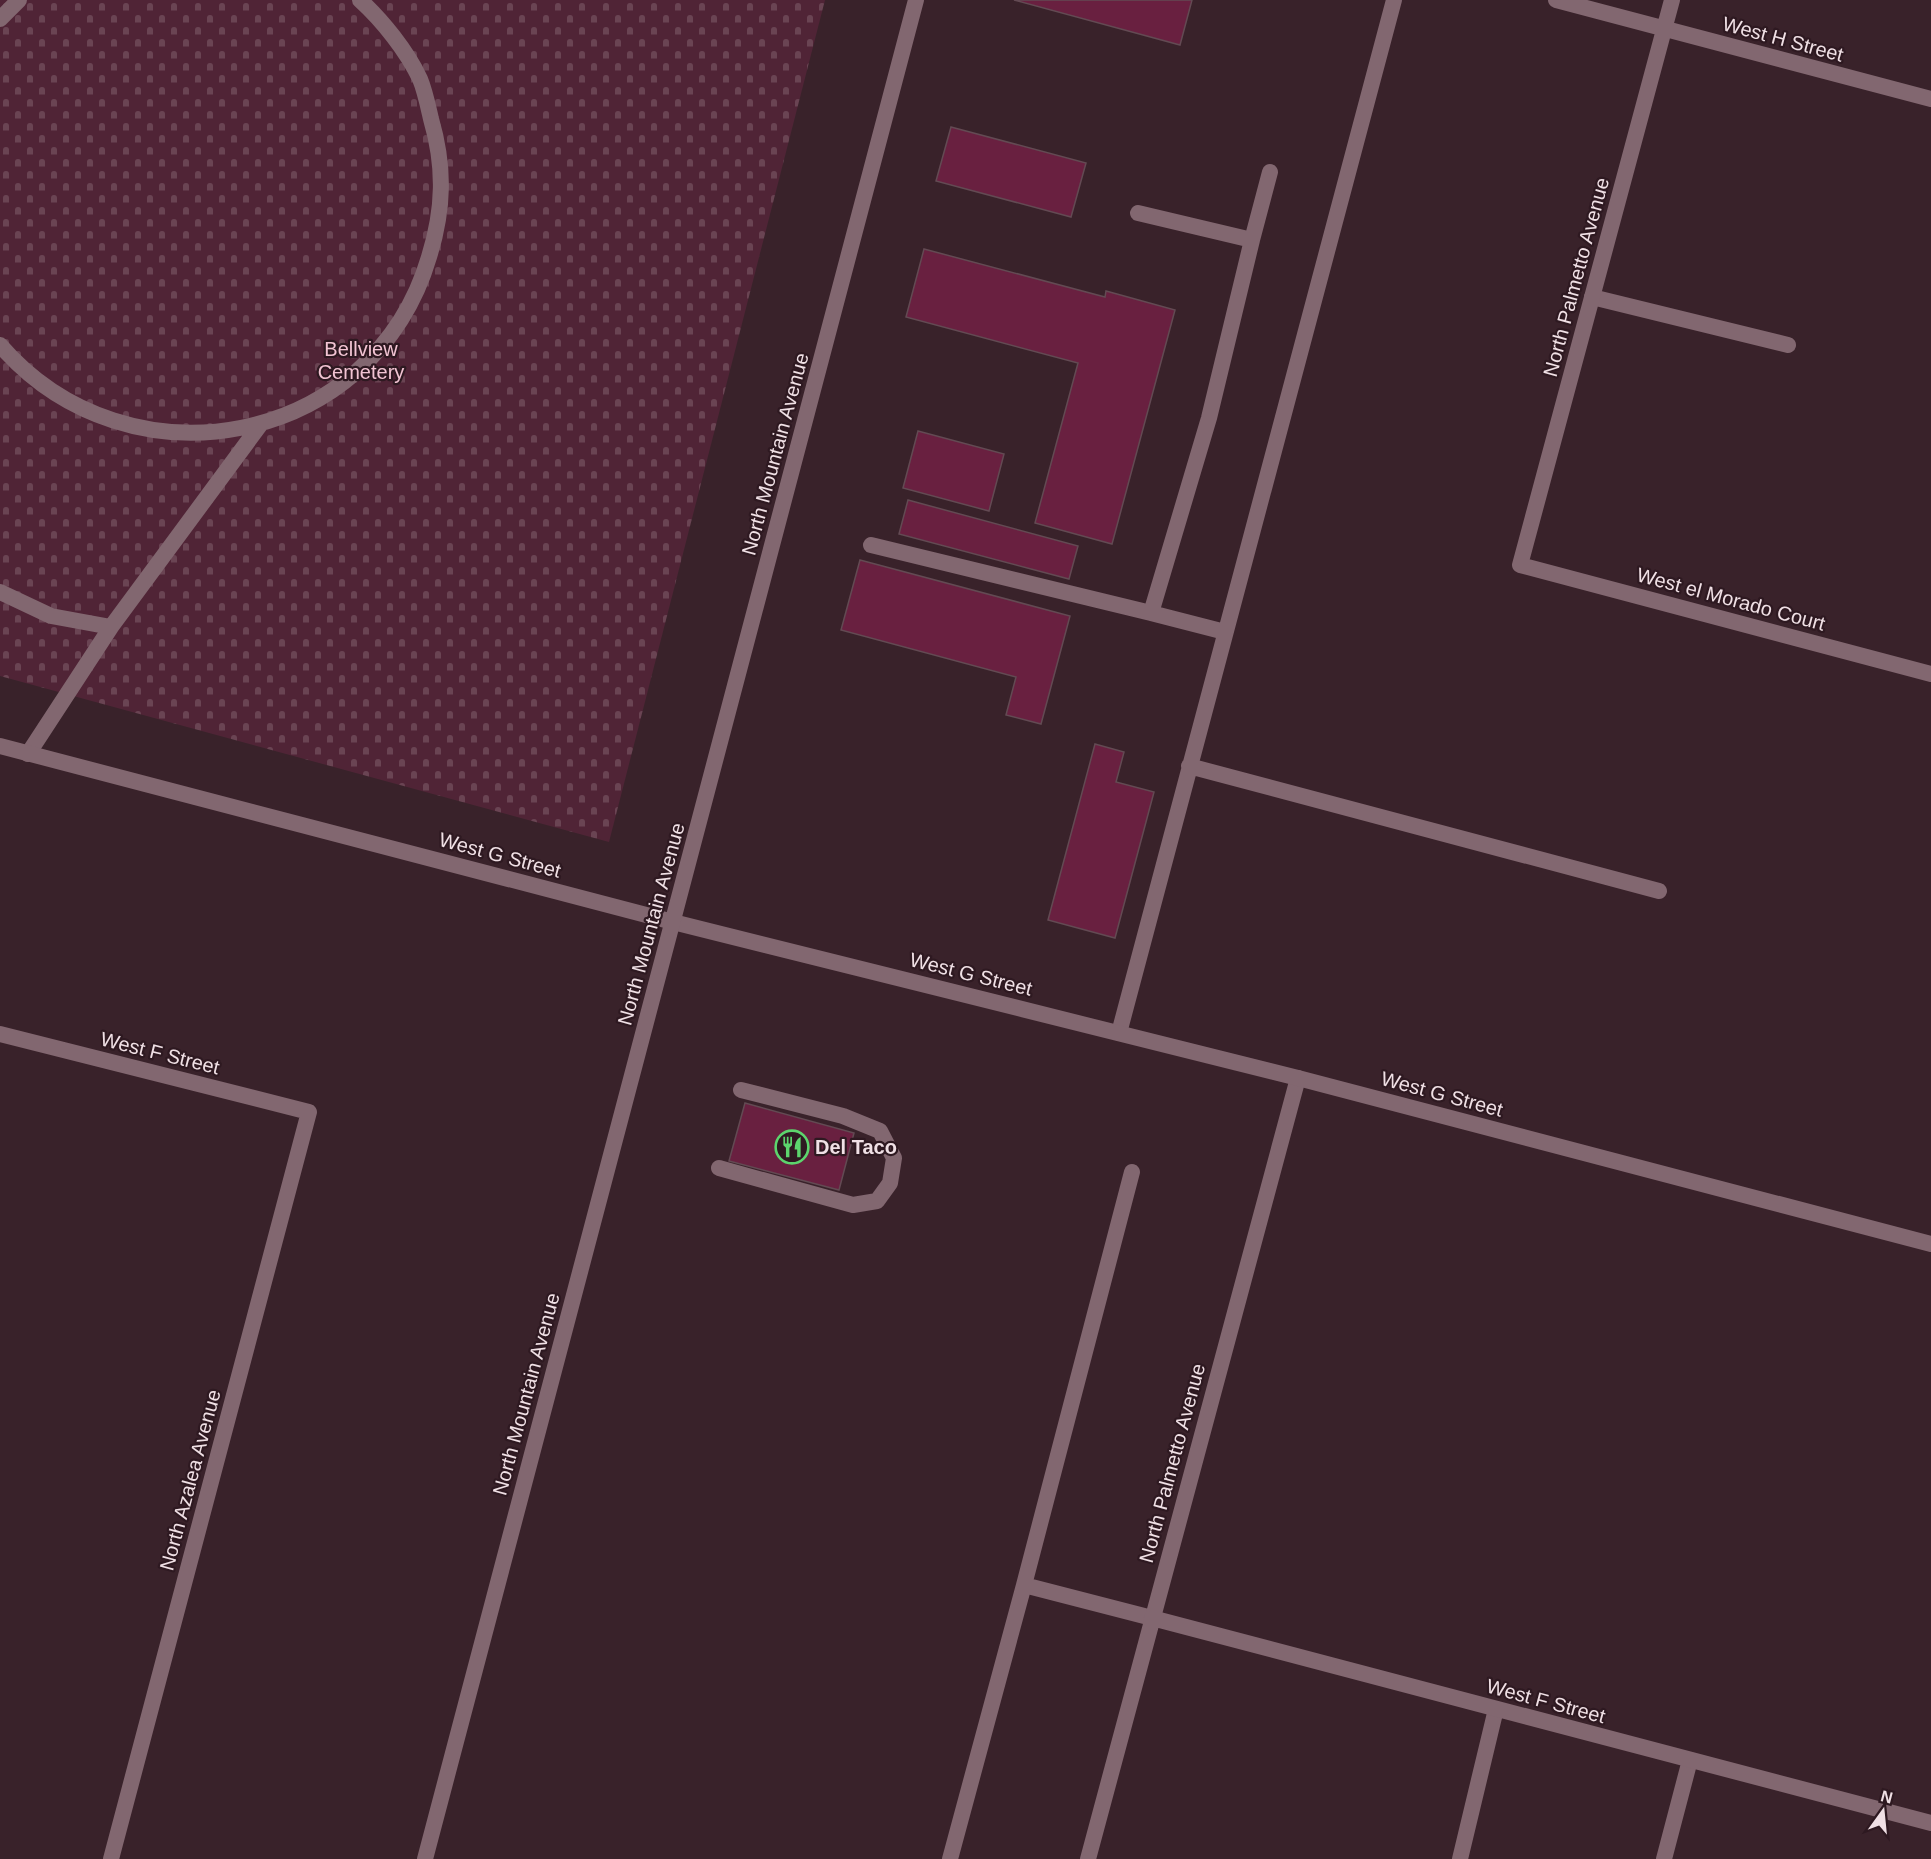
<svg xmlns="http://www.w3.org/2000/svg" width="1931" height="1859" viewBox="0 0 1931 1859" font-family="Arial,sans-serif">
<style>
.cemetery{fill:url(#cemetery-stones)}
.building{fill:#692040;stroke:#634a53;stroke-width:1.5}
.lines{fill:none;stroke-linecap:round;stroke-linejoin:round}
.service{stroke:#826770;stroke-width:16}
.minor{stroke:#826770;stroke-width:16}
.tertiary{stroke:#826770;stroke-width:16}
.secondary{stroke:#826770;stroke-width:16}
.labels{text-anchor:middle;stroke-width:4.5;stroke-linejoin:round;paint-order:stroke}
.street-label{font-size:20px;fill:#f0e0e5;stroke:#2e1921}
.park-label{font-size:20px;fill:#f2c4d3;stroke:#2e1921}
.poi-label{font-size:20px;font-weight:bold;fill:#f0e0e5;stroke:#2e1921;text-anchor:start}
</style>
<defs>
<pattern id="cemetery-stones" width="16" height="16" patternUnits="userSpaceOnUse" patternTransform="scale(1.5)"><rect width="16" height="16" fill="#502436"/><path d="M2 7V4a2 2 0 0 1 4 0v3zM10 15v-3a2 2 0 0 1 4 0v3z" fill="#6a4453"/></pattern>
</defs>
<rect width="100%" height="100%" fill="#39222a"/>
<path class="cemetery" d="M0,0H825L609,842L0,676Z"/>
<path class="building" d="M1014,0H1192L1180,45Z
M951,127L1086,163L1071,217L936,181Z
M924,249L1105,297L1106,291L1175,310L1112,544L1035,523L1078,363L906,317Z
M918,431L1004,454L989,511L903,488Z
M908,500L1078,546L1069,579L899,534Z
M860,560L1070,616L1041,724L1006,715L1016,677L841,630Z
M1095,744L1124,752L1116,782L1154,792L1115,938L1048,920Z
M745,1103L854,1133L839,1190L729,1161Z"/>
<g class="lines">
<path class="service" d="M0,19L19,0
M1138,213L1252,240L1209,418L1151,613L1225,632
M1252,240L1270,172
M1592,297L1788,345
M0,345C128,493 373,447 429,257C444,209 445,167 431,119C428,106 425,91 420,79C407,51 382,20 360,0
M871,545L1151,613
M0,592L51,616L111,627
M28,754L111,627L260,425
M1189,766L1659,891
M1119,1033L1394,0
M719,1168L853,1205L877,1201L890,1183L894,1158L880,1131L843,1116L741,1090
M1024,1585L1132,1172
M950,1859L1024,1585L1152,1618
M1460,1859L1496,1709
M1664,1859L1690,1760"/>
<path class="minor" d="M1556,0L1931,99
M1672,0L1520,565L1931,674
M0,1034L309,1112L111,1859
M1152,1618L1931,1823
M1088,1859L1298,1078"/>
<path class="tertiary" d="M0,746L673,922L1298,1078L1931,1244"/>
<path class="secondary" d="M425,1859L916,0"/>
</g>
<defs>
<g id="restaurant-ring" transform="scale(1.725)"><circle r="9.5" fill="#2e1921" stroke="#5cd56d" stroke-width="1.5"/><path d="M-5-6h1v4h1v-4h1v4h1v-4h1v5L-1.5 .5V6h-2V.5L-5-1ZM5-6V6H3V1.5H1.5Q1.5-4 5-6Z" fill="#5cd56d"/></g>
</defs>
<g fill-rule="evenodd">
<use href="#restaurant-ring" x="792" y="1147"/>
</g>
<g class="labels">
<g class="street-label">
<text transform="translate(1783 39) rotate(15)" y="7">West H Street</text>
<text transform="translate(1576 277) rotate(-75)" y="7">North Palmetto Avenue</text>
<text transform="translate(775 454) rotate(-75)" y="7">North Mountain Avenue</text>
<text transform="translate(1731 599) rotate(15)" y="7">West el Morado Court</text>
<text transform="translate(500 855) rotate(15)" y="7">West G Street</text>
<text transform="translate(651 924) rotate(-75)" y="7">North Mountain Avenue</text>
<text transform="translate(971 974) rotate(14)" y="7">West G Street</text>
<text transform="translate(160 1053) rotate(14)" y="7">West F Street</text>
<text transform="translate(1442 1094) rotate(15)" y="7">West G Street</text>
<text transform="translate(526 1394) rotate(-75)" y="7">North Mountain Avenue</text>
<text transform="translate(1172 1463) rotate(-75)" y="7">North Palmetto Avenue</text>
<text transform="translate(190 1480) rotate(-75)" y="7">North Azalea Avenue</text>
<text transform="translate(1546 1701) rotate(15)" y="7">West F Street</text>
</g>
<g class="park-label">
<text x="361" y="356">Bellview<tspan x="361" dy="23">Cemetery</tspan></text>
</g>
<g class="poi-label">
<text x="815" y="1154">Del Taco</text>
</g>
</g>
<g transform="translate(1883 1811) rotate(15)" stroke="#2e1921" stroke-width="4.5" paint-order="stroke">
<path d="M0-4.5L10 22L0 15L-10 22Z" fill="#f0e0e5"/>
<text y="-9" font-size="16" font-weight="bold" text-anchor="middle" fill="#f0e0e5">N</text>
</g>
</svg>
